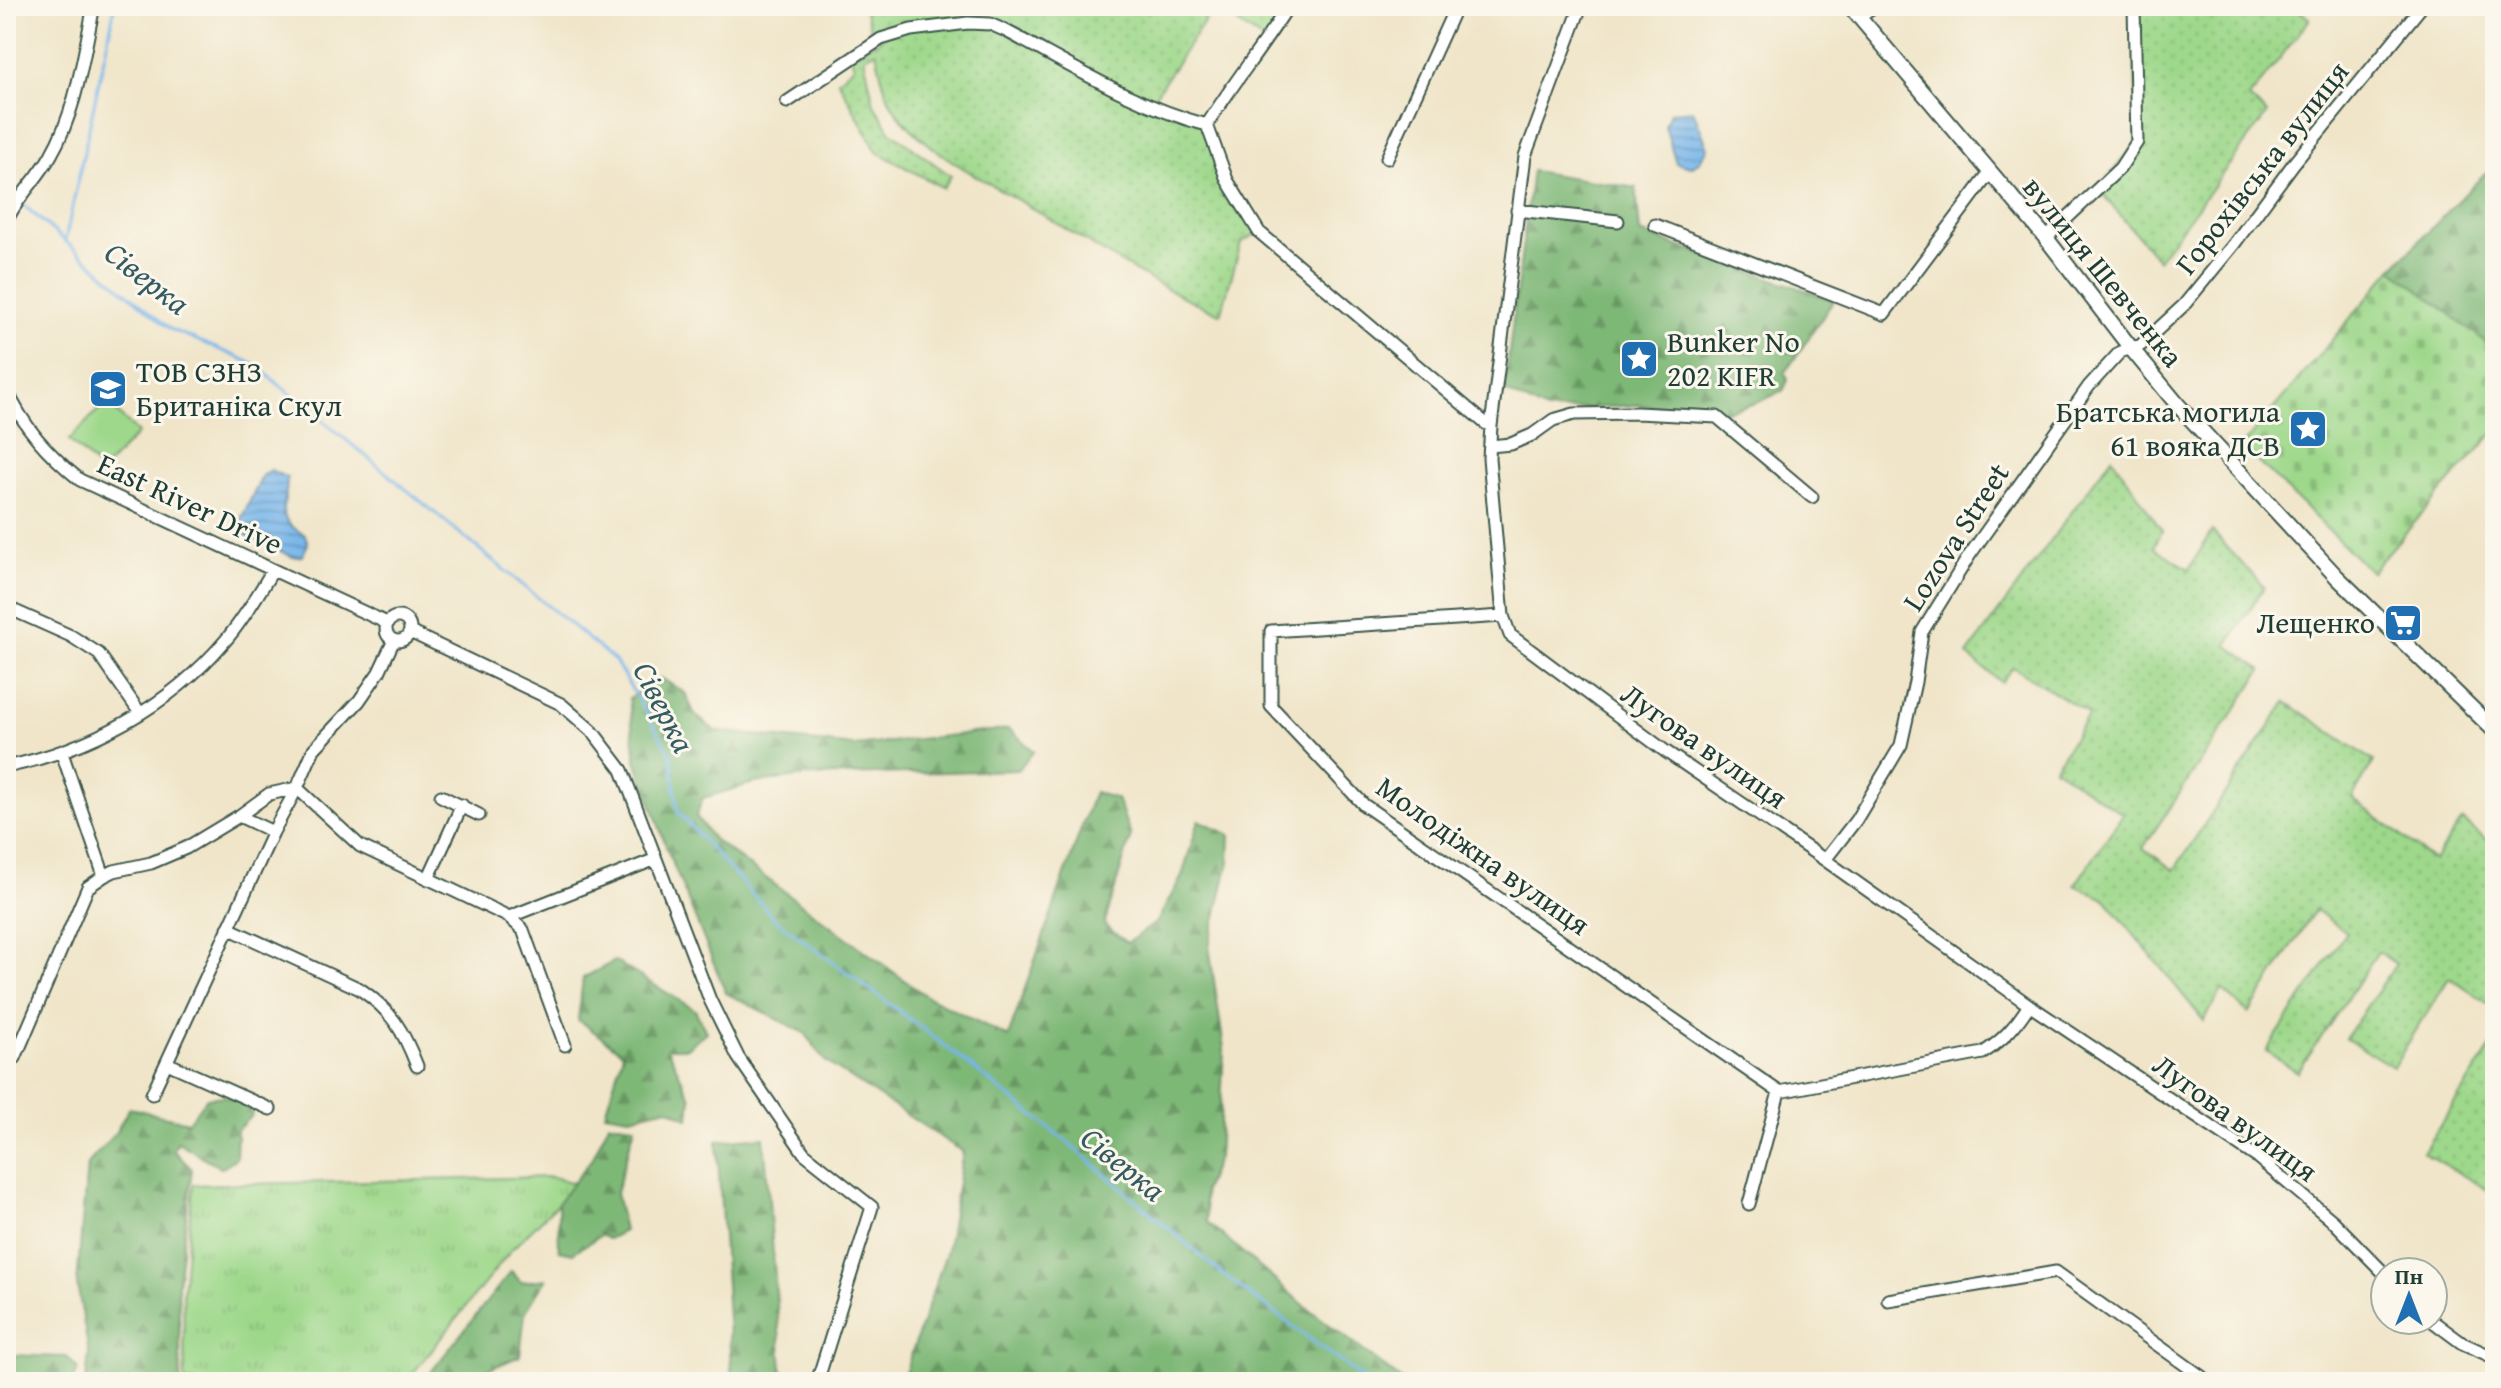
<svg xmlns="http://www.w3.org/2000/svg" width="2501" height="1388" viewBox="0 0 2501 1388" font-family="'Gentium Book Plus',serif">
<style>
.grass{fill:url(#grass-tufts);stroke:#5e8a60;stroke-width:2}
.forest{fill:url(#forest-firs);stroke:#4e7a56;stroke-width:2}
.cemetery{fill:url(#cemetery-stones);stroke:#5e8a60;stroke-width:2}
.park{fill:#9ed88b;stroke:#5e8a60;stroke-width:2}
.garden{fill:url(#garden-dots);stroke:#5e8a60;stroke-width:2}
.water{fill:url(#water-rules);stroke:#4b798f;stroke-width:2}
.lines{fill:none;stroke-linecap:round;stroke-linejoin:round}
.stream{stroke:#77b5ea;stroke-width:3}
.minor-casing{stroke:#3e564a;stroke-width:15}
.tertiary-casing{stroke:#3e564a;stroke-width:18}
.minor{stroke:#fff;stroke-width:11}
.tertiary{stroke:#fff;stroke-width:14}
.labels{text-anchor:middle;stroke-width:6;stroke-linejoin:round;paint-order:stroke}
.street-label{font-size:30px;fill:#1f3d34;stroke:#fbf7ec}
.poi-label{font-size:30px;fill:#1f3d34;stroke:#fbf7ec;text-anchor:start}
.water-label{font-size:32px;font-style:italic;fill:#355b62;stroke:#fbf7ec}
</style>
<defs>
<pattern id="grass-tufts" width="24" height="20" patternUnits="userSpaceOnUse" patternTransform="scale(2)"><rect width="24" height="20" fill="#9ed88b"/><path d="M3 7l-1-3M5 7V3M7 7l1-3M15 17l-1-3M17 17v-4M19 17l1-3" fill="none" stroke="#88ba79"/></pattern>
<pattern id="forest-firs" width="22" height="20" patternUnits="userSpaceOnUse" patternTransform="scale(2)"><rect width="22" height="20" fill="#7eb877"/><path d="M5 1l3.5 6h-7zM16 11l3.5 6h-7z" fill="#679762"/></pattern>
<pattern id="cemetery-stones" width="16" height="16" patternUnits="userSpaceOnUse" patternTransform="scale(2)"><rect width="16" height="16" fill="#9ed88b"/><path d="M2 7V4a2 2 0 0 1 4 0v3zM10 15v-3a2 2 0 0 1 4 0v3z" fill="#88ba79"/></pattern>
<pattern id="garden-dots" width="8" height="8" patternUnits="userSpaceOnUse" patternTransform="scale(2)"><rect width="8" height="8" fill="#9ed88b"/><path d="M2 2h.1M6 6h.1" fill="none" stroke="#88ba79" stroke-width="1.8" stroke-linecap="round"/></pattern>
<pattern id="water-rules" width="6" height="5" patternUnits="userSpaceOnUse" patternTransform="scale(2)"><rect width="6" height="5" fill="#77b5ea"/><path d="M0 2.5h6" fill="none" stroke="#6194be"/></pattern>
</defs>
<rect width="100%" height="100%" fill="#fbf7ec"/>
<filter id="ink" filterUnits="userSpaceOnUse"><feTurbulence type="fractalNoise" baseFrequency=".0125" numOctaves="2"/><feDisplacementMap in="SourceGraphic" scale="16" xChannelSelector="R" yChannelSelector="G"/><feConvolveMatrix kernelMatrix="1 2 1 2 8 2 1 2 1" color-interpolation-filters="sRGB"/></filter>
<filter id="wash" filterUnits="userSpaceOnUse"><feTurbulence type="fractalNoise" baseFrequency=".006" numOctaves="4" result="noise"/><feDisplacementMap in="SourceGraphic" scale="32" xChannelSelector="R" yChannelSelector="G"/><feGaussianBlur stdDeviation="1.8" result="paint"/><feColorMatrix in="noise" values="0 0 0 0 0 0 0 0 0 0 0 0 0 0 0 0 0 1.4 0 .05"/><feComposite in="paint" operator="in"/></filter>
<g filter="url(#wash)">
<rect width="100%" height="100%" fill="#f0e5c9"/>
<path class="grass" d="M553,1177L577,1184L512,1249L406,1382H185L183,1292L193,1185Z"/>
<path class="forest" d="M2495,163V349L2392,269Z
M1532,171L1636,188L1640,233L1834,300L1785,373L1788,380L1783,391L1756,403L1720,413L1638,405L1546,411L1504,391Z
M661,678L685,693L695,715L715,731L855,746L1009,729L1034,751L1017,770L805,776L754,783L703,798L696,816L713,839L926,996L1008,1037L1094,792L1117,799L1131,836L1104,925L1127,943L1157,922L1182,876L1199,820L1230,835L1229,862L1209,946L1224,1049L1218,1157L1204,1191L1207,1222L1305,1306L1404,1382H902L947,1250L963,1152L825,1061L805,1033L726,993L668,852L636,760L629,698Z
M615,961L695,1010L706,1032L687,1048H667L691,1098L689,1119L668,1108L630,1117L605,1113L623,1053L578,1020L583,978Z
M225,1096L246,1103L252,1115L237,1130L236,1158L221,1168L178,1142L173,1150L192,1169L178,1284L181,1382H86L89,1353L77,1284L87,1165L116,1132L129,1108L188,1122L207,1098Z
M609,1123L635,1126L616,1193L624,1231L608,1239L601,1235L573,1253L559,1250L558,1203L593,1157Z
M764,1137L783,1382H732L717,1141Z
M511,1271L521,1282L546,1279L525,1313L520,1356L459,1382H423Z
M6,1355L67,1357L78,1369L73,1382H6Z"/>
<path class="cemetery" d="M2392,269L2495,349V431L2371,572L2242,446Z"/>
<path class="park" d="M106,402L138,433L102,471L69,440Z"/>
<path class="garden" d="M863,6H1288L1266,42L1214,7L1150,103L1207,125L1227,180L1259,232L1241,243L1221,314C1154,287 1095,246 1033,209C989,182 936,158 902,119C885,100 881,75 876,51L864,57L874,104L891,132L951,176L943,188L877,152L838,80L854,66L851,57L881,39L871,30Z
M2134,6H2294L2310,19L2249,98L2267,114L2158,260L2098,189L2137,142Z
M2112,457L2162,531L2154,547L2189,569L2212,531L2264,587L2227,645L2262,670L2143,848L2174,870L2286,702L2374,761L2352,798L2434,861L2462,820L2495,847V1008L2449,978L2393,1067L2345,1038L2396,964L2378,952L2298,1072L2266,1051L2346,932L2315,910L2249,1013L2222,990L2204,1021L2105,899L2075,885L2123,814L2054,768L2089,714L2013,667L2001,682L1967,655Z
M2495,1041V1194L2423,1152Z"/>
<path class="water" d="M1693,110L1708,148L1700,161L1691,167L1676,163L1665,126L1670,112Z
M271,470L287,478C287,509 272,517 305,535L308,544L302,556L293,557L243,534L240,521L263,475Z"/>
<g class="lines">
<path class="stream" d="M115,6L65,241L170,329L254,364L615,661L671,754L678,812L776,920L922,1028L1071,1145L1221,1273L1368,1382
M6,191L15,199
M21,203L64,240"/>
</g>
</g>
<g filter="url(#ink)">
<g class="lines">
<g class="minor-casing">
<path id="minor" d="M1581,6L1525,156L1491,426L1489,458L1503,616L1510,635L1665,751L1825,860L2029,1005L2258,1158L2334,1222L2385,1274
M1859,16L1875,6
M787,102L881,39L911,30L968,23L990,24L1006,31C1072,66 1135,106 1207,125L1227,180L1259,232L1485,423L1491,426
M1207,125C1232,84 1263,47 1288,6
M1387,158L1456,6
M1517,210L1618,221
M6,222C17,197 38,179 51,155C77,110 83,56 94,6
M1655,225L1884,314L1989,174
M2046,238L2120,168L2137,142L2134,6
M6,388C22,426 48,454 80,480L387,623
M1490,446L1511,444L1532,435L1553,420L1574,414L1637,413L1717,417L1812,497
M6,607L71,636L99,654L140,713
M1503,616L1271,631V706L1364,805L1779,1092L1983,1053C2003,1040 2016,1026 2029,1005
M386 629a12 12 0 1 1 24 0a12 12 0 1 1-24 0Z
M6,767C90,749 169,707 225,641C244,619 258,594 273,570
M441,796L479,815
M239,816L273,832
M656,859L710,1000L738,1057L804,1153L872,1207L817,1382
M1825,860L1856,820L1901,745L1915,682L1922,632L1969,556L2089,386L2120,352L2141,345L2184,305L2234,244L2294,163L2422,6
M104,876L114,871L151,863L186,848L239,816L269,794L297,788L314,749L359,701L379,672L394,640
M428,879L462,805
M509,917L523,930L565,1045
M228,928L360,989C392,1011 403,1030 417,1066
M15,1058L88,887L104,876L62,753
M167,1063L270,1109
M152,1094L273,832L297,788L360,846L509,917L656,859L622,770L593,732L561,704L410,632
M1749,1204L1779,1092
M1888,1300L2056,1272L2209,1382
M2431,1320L2462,1343L2495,1358"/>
</g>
<g class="tertiary-casing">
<path id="tertiary" d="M1850,6L2046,238L2130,347L2177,404L2337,577L2495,731"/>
</g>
<use href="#minor" class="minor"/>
<use href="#tertiary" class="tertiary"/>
</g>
</g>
<defs>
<g id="sight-square" transform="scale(2)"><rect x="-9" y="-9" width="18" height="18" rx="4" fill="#1f6fb2" stroke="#fbf7ec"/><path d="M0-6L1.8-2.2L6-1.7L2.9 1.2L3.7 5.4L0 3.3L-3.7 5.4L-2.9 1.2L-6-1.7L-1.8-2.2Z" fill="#fff"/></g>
<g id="school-square" transform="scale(2)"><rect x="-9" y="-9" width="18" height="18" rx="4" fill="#1f6fb2" stroke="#fbf7ec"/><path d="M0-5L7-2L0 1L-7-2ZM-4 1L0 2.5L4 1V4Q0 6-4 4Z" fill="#fff"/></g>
<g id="supermarket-square" transform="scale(2)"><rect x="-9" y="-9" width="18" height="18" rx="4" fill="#1f6fb2" stroke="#fbf7ec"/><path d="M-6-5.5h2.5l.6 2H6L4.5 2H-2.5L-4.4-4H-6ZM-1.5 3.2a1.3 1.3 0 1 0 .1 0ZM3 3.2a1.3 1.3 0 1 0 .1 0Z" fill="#fff"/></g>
</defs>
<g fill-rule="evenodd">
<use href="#sight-square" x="1639" y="359"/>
<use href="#school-square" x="108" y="389"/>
<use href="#sight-square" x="2308" y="429"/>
<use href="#supermarket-square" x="2403" y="623"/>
</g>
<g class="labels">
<g class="street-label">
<text transform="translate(2262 168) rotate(-52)" y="10">Горохівська вулиця</text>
<text transform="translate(2103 272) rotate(51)" y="10">вулиця Шевченка</text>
<text transform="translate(190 504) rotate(25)" y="10">Еаst Rіvеr Drive</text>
<text transform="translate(1956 537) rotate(-57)" y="10">Lozova Street</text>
<text transform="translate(1704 746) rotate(35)" y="10">Лугова вулиця</text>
<text transform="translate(1483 856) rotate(35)" y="10">Молодіжна вулиця</text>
<text transform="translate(2235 1118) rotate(36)" y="10">Лугова вулиця</text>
</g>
<g class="poi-label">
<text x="1667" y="352">Bunker No<tspan x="1667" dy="34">202 KIFR</tspan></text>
<text x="136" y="382">ТОВ СЗНЗ<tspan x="136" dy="34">Британіка Скул</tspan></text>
<text x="2280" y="422" text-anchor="end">Братська могила<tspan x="2280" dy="34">61 вояка ДСВ</tspan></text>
<text x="2375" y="633" text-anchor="end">Лещенко</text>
</g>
<g class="water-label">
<text transform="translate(147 278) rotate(38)" y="11">Сіверка</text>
<text transform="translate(664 707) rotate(63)" y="11">Сіверка</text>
<text transform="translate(1123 1164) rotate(39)" y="11">Сіверка</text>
</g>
</g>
<rect width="2501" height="1388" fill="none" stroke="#fbf7ec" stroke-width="32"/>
<g transform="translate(2409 1296)"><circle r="38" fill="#fbf7ec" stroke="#a3ada2" stroke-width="2"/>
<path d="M0-6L14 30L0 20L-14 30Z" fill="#1f6fb2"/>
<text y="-12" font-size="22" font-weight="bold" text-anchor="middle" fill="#1f3d34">Пн</text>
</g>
</svg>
